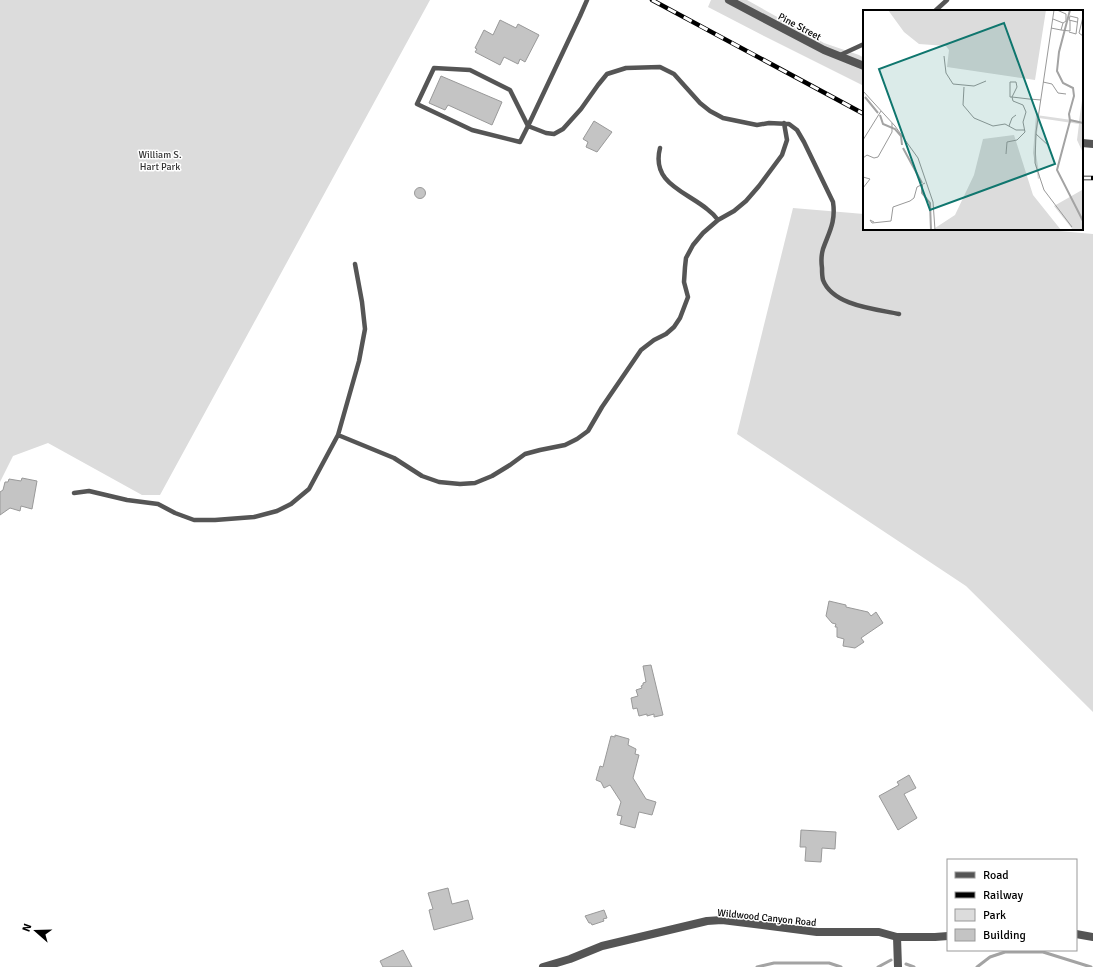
<svg xmlns="http://www.w3.org/2000/svg" width="1093" height="967" viewBox="0 0 1093 967" font-family="Signika,sans-serif">
<style>
.green{fill:#dcdcdc}
.lines{fill:none;stroke-linecap:round;stroke-linejoin:round}
.stream{stroke:#a3a3a3;stroke-width:3}
.building{fill:#c4c4c4;stroke:#999}
.lane{stroke:#555;stroke-width:4.5}
.street{stroke:#555;stroke-width:8}
.rail-casing{stroke:#000;stroke-width:4.5}
.rail{stroke:#fff;stroke-width:3;stroke-dasharray:9;stroke-linecap:butt}
.labels{text-anchor:middle;stroke-width:3;stroke-linejoin:round;paint-order:stroke}
.street-label{font-size:10px;fill:#000;stroke:#fff}
.park-label{font-size:10px;fill:#333;stroke:#fff}
.inset-river{fill:none;stroke:#a3a3a3;stroke-width:2}
.inset-road{fill:none;stroke:#999;stroke-width:1}
.view{fill:#0f766e;fill-opacity:0.15;stroke:#0f766e;stroke-width:2}
.inset-edge{fill:none;stroke:#000;stroke-width:2}
</style>
<rect width="100%" height="100%" fill="#fff"/>
<path class="green" d="M0,0H430L160,495H142L48,443L13,456L0,482Z
M711,0H747L824,43L859,55L864,58V86L768,38L708,7Z
M793,208L864,214V229H1037L1093,234V712L966,586L737,434Z"/>
<g class="lines">
<path class="stream" d="M906,964L914,967
M757,967L774,963H829L841,967
M878,967L891,960
M977,967L990,957L1005,952H1043L1091,967"/>
</g>
<path class="building" d="M500,20L516,28L518,24L539,35L525,62L520,59L518,64L504,57L500,65L475,52L477,49L475,48L484,30L493,35Z
M441,76L502,102L492,125L448,105L445,110L429,103Z
M594,121L612,132L597,152L586,147L588,142L583,139Z
M414.5 193a5.5 5.5 0 1 1 11 0a5.5 5.5 0 1 1-11 0Z
M22,478L37,481L32,509L21,506L20,511L10,508L0,515V492L3,490L5,482H8L9,479L21,481Z
M829,601L846,605V607L868,612L871,616L876,612L883,623L861,638L864,642L855,648L843,646L844,639L837,637V627H835L836,624L832,623L826,616Z
M651,665L663,715L654,717V714L647,716V714L639,716L637,708L633,709L631,698L638,696L636,690L642,688L641,686L643,685V683L646,682L643,666Z
M615,735L629,739L628,745L636,749L635,754L639,755L633,778L646,799L656,802L652,815L639,812L635,828L620,824L622,816L617,815L621,802L610,785L604,788L601,782L596,780L600,766L603,767L611,736L615,737Z
M909,775L916,788L904,794L917,818L898,830L879,796L899,785L897,782Z
M801,830L836,832L835,849L822,848L821,862L805,861L806,847H800Z
M448,888L452,904L468,900L473,919L434,930L429,910L433,909L428,893Z
M604,910L607,918L603,919L604,921L592,925L591,923H589L585,916Z
M403,950L412,967H383L380,961Z"/>
<g class="lines">
<path class="lane" d="M587,0L580,16L528,126L520,142L472,130L417,104L434,68L470,70L510,90L528,126L546,133L554,134L563,129L581,109L598,85L607,74L626,68L660,67L674,74L700,103L710,111L723,118L757,125L769,123L789,124L797,130L804,142L833,202C836,222 829,232 823,249C821,256 821,261 822,268C822,271 822,276 823,280C833,306 876,309 899,314
M935,11L947,0
M838,56L864,44
M660,148C651,183 685,191 707,209C711,212 715,216 718,220
M338,435L394,458L422,476L439,482L460,484L475,483L492,476L510,465L525,454L540,450L565,445L577,439L588,431L602,407L641,350L654,340L666,334L674,327L680,318L688,297L684,282L685,267L686,258L693,245L703,233L718,220L734,211L746,201L759,186L782,155L787,140L784,123
M74,493L89,491L127,500L158,504L175,513L194,520H215L254,517L277,511L291,504L309,489L338,435L359,361L365,329L362,302L355,264"/>
<path class="street" d="M729,0L824,50L864,66
M1082,143L1093,144
M1076,934L1093,937
M897,937L898,967
M543,967L570,959L602,946L707,921L722,920L817,932H879L897,937H935L948,936"/>
<g class="rail-casing">
<path id="rail" d="M652,0L864,114
M1082,178H1093"/>
</g>
<use href="#rail" class="rail"/>
</g>
<g class="labels">
<g class="street-label">
<text transform="translate(800 26) rotate(28)" y="4">Pine Street</text>
<text transform="translate(767 917) rotate(6)" y="4">Wildwood Canyon Road</text>
</g>
<g class="park-label">
<text x="160" y="158">William S.<tspan x="160" dy="12">Hart Park</tspan></text>
</g>
</g>
<g transform="translate(863 10)">
<rect width="220" height="220" fill="#fff"/>
<path d="M25,0H183L172,70L84,57L86,40L83,36L56,34L41,22ZM220,84V143L214,130L216,114L176,108L172,138L177,168L175,169L170,143L173,105L216,111ZM151,125L170,185L198,220H69L92,205L111,165L120,129ZM219,180L220,220H210L191,196Z" fill="#dcdcdc"/>
<path class="inset-river" d="M207,0L196,42L194,61L200,73L210,78L211,86L206,104L207,111L194,160L220,211M2,87L15,103M17,105L20,114L32,119L38,126L39,135M207,110L220,113M40,138L59,173M59,175V183L67,193L68,220"/>
<path class="inset-road" d="M191,0L173,122L172,153L181,180L209,217M220,7L216,23L220,26M190,9L200,13L203,11V4L194,0M188,18L198,20L200,13M198,20L207,21V10M206,22L213,24L215,8L207,6L206,10L214,12M81,46L83,63L90,74L111,76L123,71M180,72L189,74L195,83L203,84M101,77L100,95L111,108L130,116L142,114L153,120H162M0,81L32,116L55,148L70,192L72,220M146,116L149,108L153,105M173,124L186,136M0,130L18,101M143,144L144,132L154,130L162,122L160,112L163,102L160,95L150,91L149,87L154,77L153,72H147V87H149L166,89L178,90M0,148L4,145L11,148L15,147L29,122V113M0,167L7,169L0,178M11,212L7,210L9,213L28,211L30,197L47,191L51,188L54,177L62,173"/>
<path class="view" d="M141,13L192,154L67,200L16,59Z"/>
<rect width="220" height="220" class="inset-edge"/>
</g>
<rect x="947" y="859" width="130" height="92" fill="#ffffff" stroke="#999999"/>
<rect x="955" y="872" width="20" height="6" fill="#555555" stroke="#999999"/>
<text x="983" y="879" font-size="12" fill="#000000">Road</text>
<rect x="955" y="892" width="20" height="6" fill="#000000" stroke="#999999"/>
<text x="983" y="899" font-size="12" fill="#000000">Railway</text>
<rect x="955" y="909" width="20" height="12" fill="#dcdcdc" stroke="#999999"/>
<text x="983" y="919" font-size="12" fill="#000000">Park</text>
<rect x="955" y="929" width="20" height="12" fill="#c4c4c4" stroke="#999999"/>
<text x="983" y="939" font-size="12" fill="#000000">Building</text>
<g transform="translate(36 931) rotate(290)" stroke="#ffffff" stroke-width="3" paint-order="stroke">
<path d="M0-3L7 15L0 10L-7 15Z" fill="#000000"/>
<text y="-6" font-size="11" font-weight="bold" text-anchor="middle" fill="#000000">N</text>
</g>
</svg>
